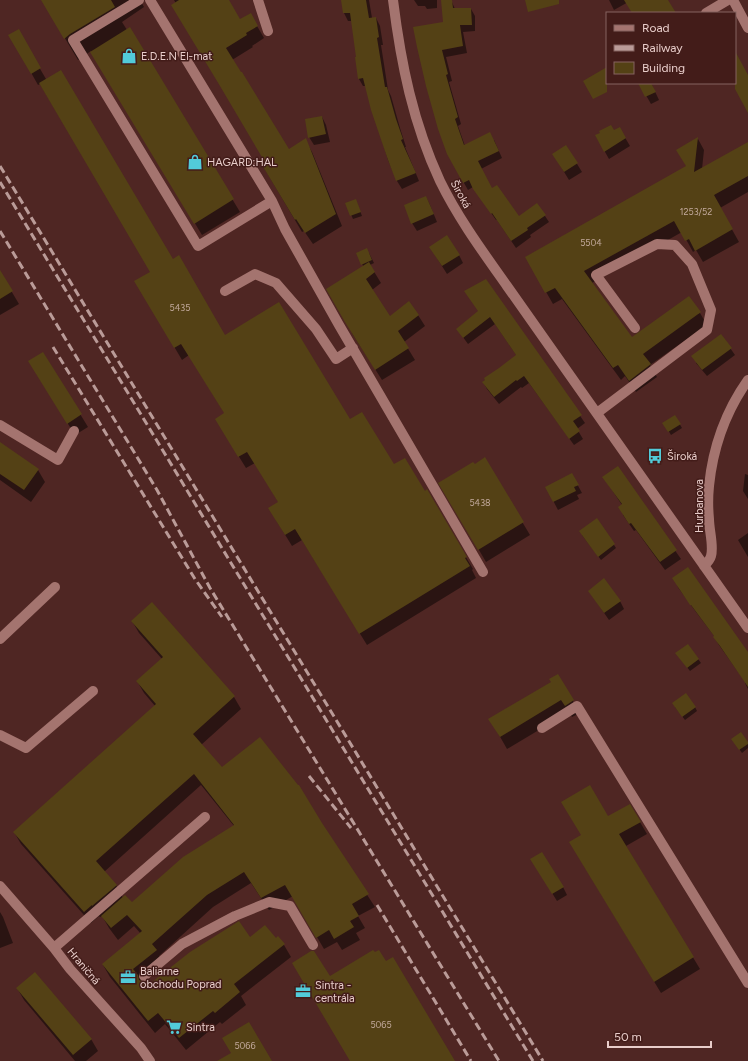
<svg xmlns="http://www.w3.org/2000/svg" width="748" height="1061" viewBox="0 0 748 1061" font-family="Figtree,sans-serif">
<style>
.shadow{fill:#0007;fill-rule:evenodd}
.building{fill:#544115}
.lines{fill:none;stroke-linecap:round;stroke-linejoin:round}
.minor{stroke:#a4746f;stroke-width:10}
.rail{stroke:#ba9b98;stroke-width:3;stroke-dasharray:8 4;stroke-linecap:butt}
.labels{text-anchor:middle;stroke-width:3;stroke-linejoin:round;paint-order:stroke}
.number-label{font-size:9px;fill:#c3aa9d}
.poi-label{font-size:11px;fill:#e8cdca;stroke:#431c19;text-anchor:start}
.street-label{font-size:11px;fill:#e8cdca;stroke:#431c19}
</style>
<rect width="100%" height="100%" fill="#4f2623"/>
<path class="shadow" d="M42,0H140L144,7L122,22L127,30L130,29L240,212L202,235L91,51L78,60Z
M174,0H228L240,20L250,14L264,38L252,46L253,47L232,60L288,151L305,140L312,152L342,226L313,244L304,231L302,232L263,166L267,164Z
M342,0H369L372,18H376L380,26L383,45H381L388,90L391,96L400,128L406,147H405L419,181L402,189L397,181L388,160L366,86H363L359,79L357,58L352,21H348L344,13Z
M414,0H437V8L427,9L425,6H418Z
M451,0L455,9H471L475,16V31L463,32L467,53L446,57L452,81L449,82L461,124L458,126L465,146L494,140L502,158L481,169L492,190L518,217L545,216L549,222L530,235L531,237L516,248L497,220H496L473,187L468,190L464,183L448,153L427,86Z
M609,0H629L630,1L614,10Z
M18,31L46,79L225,337L350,421L394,466L424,492L427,491L473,569L472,570L476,578L367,645L302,540L292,546L276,520L279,503L255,463L246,468L223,431L225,414L189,355L182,360L143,294L152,273L40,84L38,85L10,35Z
M639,83H651L659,100L651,104Z
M322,117L326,125L330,142L314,145L309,137Z
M620,129L630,146L609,159L596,136L614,132Z
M698,139L704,150L702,169L748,143V192L720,208L739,242L703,262L696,250L693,252L682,232L592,283L632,339L700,313L707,325L650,365L657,377L636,392L625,376L621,380L562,299L553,304L526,257L687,167L678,150Z
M566,146L582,172L569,180L558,162Z
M426,197L430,205L437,222L417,231L412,223Z
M346,203H357L362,216L353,219Z
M369,253L374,263L370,265L381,283L372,290L389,318L418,315L425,326L404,342L415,360L382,380L352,333L364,267L362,264Z
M435,255H459L463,263L447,274Z
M0,272L19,304L0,315Z
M486,280L585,423L577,429L583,439L574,445L529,383L522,388L521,387L499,404L487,389L483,382L517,356L495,324L468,344L457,329L479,312Z
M721,335L735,355L707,376L696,363Z
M43,353L88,427L75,435L36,373Z
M675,416L682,428L671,435L664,423Z
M0,443L38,470L45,482L31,502L0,480Z
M484,458L530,535L486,562L440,483L474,466Z
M618,468L681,559L665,570L636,530L634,531L623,515L622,505L604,478Z
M745,474L748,475V499L743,491Z
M576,482L582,493L577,495L579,499L558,510L546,487Z
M597,519L616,548L601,560L582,535Z
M748,533V557L738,540Z
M677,586L748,653V689L745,683H746L719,645L714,637H715L696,612Z
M589,591L620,601L624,609L609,620Z
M152,603L234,697L241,709L201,745L222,768L321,824L375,907L358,916L365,928L356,933L360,940L342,950L337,942L324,949L293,896L269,910L251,883L213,907L159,956L163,962L140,981L147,988L249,938L276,940L278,938L284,945L291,957L241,996L246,1005L222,1024L220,1022L186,1050L165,1024L155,1033L110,977L103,965L141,934L134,926L118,940L109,928L102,916L100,917L99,916L91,923L21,844L14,832L155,706L144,693L137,681L162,659L139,633L132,621ZM201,785L234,826L132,903L123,898L116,885L104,872Z
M688,645L701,663L690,671L679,657Z
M558,676L580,713L572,717L569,712L507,749L490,719L552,682Z
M675,707H695L697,711L685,720Z
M735,743H748V748L742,753Z
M608,817L640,822L647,834L626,846L700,969L661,993L577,854Z
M536,867L563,887L567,895L557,901Z
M0,912L3,917L13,943L0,948Z
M17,988L91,1039L98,1051L86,1061H75L24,1000Z"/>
<path class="building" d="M41,0H111L115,7L70,34L64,39Z
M179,0H229L240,19L251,13L258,26L246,33L247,35L226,48L241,72H242L289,149L306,138L336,214L305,233L296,219L295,220L262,165L266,164L220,86L171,5Z
M341,0H366L369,18L376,17L379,37L377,38L385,87H387L396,119L403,139L401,140L416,173L396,181L388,160L371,110L363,78L358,79L355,57H356L350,13H343Z
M441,0H452L453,8H471L472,25H460L463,46L442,50L448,74L446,75L458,117L455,119L464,145L490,132L499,151L478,161L492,188L497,185L519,216L537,203L546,215L527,228L528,230L511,241L492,213L491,214L473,189L469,180L463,183L447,154L438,129L426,86L417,47L413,27L443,22Z
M525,0H559V4L528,12Z
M624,0H668L676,13H632Z
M130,27L234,199L194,224L90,52Z
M19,29L41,68L31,74L8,35Z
M735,51L748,75V113L735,89Z
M607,67V92L593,99L583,81Z
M61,70L173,259L179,255L225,335L279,302L350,419L362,412L394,464L405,458L425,491L427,489L467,557L465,558L470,566L359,634L295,529L285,535L268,508L278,502L247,452L238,457L215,419L224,413L181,344L174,348L134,281L150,272L39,83Z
M638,83H651L656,92L645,97Z
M322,116L326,134L308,138L305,119Z
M611,125L614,130L620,127L626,138L604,152L595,135L600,133L599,131Z
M698,137L694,172L748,142V176L714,195L733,229L695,251L689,239L685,241L674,221L584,271L632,337L689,296L701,312L643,354L651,364L629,381L618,365L613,368L555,288L545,293L525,257L686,166L676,150Z
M566,145L578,163L564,172L552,154Z
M426,196L434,214L411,224L404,205Z
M356,199L361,212L350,216L345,203Z
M447,235L460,255L442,266L429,247Z
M367,248L372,260L361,265L356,253Z
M369,262L375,272L366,279L390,316L409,301L419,315L398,331L409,348L375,370L345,322L326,289Z
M0,270L13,291L0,299Z
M486,279L582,415L573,421L580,431L569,439L524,376L517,381L516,380L494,397L482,382L485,380L484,378L499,368L516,355L490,317L463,338L456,329L478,311L464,291Z
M721,334L732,348L702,370L691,356Z
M43,352L82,414L67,424L28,361Z
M675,415L681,424L668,432L662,423Z
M0,442L39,469L24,490L0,474Z
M485,457L524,522L478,550L438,483L473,462L475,464Z
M618,466L677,550L660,562L631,523L629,524L618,507L622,504L602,477Z
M572,473L579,485L574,487L576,491L553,502L545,487Z
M597,518L615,544L598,557L579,531Z
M688,567L748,652V687L720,646L713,637L714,636L691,605H690L672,578Z
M604,578L621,601L604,613L588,591Z
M152,602L235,696L193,734L222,767L260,737L298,785H299L322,823L369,894L352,904L359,916L350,921L354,927L334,939L329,930L316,938L285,885L261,898L244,872L207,895L152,944L157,950L133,969L138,975L139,980L144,982L147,986L190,952L239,921L250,937L265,925L276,938L278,936L285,944L234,984L240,992L215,1013L213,1011L179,1038L158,1013L148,1021L102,964L142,931L127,915L111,928L101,916L125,895L132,902L183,857L234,825L194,774L96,861L117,885L92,906V905L84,912L13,832L156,704L136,681L163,657L131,621Z
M688,644L699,659L687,668L675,653Z
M558,674L574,700L565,706L561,700L500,737L488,719L551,682L549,679Z
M686,693L696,707L682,717L672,703Z
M741,732L748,742V744L739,750L731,739Z
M590,785L608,816L630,804L641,822L619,834L694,957L654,982L569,842L581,835L561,802Z
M542,852L564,887L552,894L530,859Z
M373,950L375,952L379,950L386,961L393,957L455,1061H350L292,963L311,951H314L330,976Z
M35,972L92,1039L73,1055L16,988Z
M249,1022L272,1061H217L231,1053L222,1038Z"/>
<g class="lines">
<path class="minor" d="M139,0L73,40L198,246L272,201
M150,0L272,201L285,229L339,325L483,572
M258,0L268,31
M393,0C401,64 413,123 440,181C458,218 483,252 507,286L748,628
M733,0L748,28
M706,13L728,0
M225,291L255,274L276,283L316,329L336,359L353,348
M597,413L707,330L711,310L692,264L675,245L657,244L596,275L635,328
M0,425L58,460L74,431
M704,566C707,563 710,560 711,556C714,546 709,530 709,519C708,509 708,496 709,486C713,447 726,411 748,380
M0,639L55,587
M542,728L577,706L748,983
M0,735L26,748L93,691
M0,886L54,948L70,969L141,1048L150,1061
M54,948L205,817
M144,976L182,944L235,916L269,902L290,906L313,945"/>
<path class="rail" d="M0,166L543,1061
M0,182L533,1061
M0,231L157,490L210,588L499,1061
M53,347L195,579L222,617
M309,776L351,828
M377,905L471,1061"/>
</g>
<defs>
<g id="shop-bare" transform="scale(1.2)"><path d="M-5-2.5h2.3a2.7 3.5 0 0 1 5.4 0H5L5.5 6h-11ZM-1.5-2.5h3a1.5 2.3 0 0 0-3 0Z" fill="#52cbd9" stroke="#431c19" stroke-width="2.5" paint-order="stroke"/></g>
<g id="bus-bare" transform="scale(1.2)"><path d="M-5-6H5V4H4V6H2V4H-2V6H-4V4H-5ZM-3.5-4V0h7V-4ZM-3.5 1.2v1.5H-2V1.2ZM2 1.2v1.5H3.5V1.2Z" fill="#52cbd9" stroke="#431c19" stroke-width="2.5" paint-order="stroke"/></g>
<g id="office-bare" transform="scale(1.2)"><path d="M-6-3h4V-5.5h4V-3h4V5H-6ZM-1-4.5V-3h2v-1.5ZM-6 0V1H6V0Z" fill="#52cbd9" stroke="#431c19" stroke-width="2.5" paint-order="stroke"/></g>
<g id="supermarket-bare" transform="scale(1.2)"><path d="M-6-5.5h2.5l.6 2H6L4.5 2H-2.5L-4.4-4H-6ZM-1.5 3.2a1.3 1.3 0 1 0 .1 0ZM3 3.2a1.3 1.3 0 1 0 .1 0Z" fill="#52cbd9" stroke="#431c19" stroke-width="2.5" paint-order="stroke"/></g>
</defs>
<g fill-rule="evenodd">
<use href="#shop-bare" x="129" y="56"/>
<use href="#shop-bare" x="195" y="162"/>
<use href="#bus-bare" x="655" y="456"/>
<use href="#office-bare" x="128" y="977"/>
<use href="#office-bare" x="303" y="991"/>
<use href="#supermarket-bare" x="174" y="1027"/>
</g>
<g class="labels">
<g class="number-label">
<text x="696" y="215">1253/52</text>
<text x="591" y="246">5504</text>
<text x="180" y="311">5435</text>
<text x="480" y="506">5438</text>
<text x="381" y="1028">5065</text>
<text x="245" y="1049">5066</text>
</g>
<g class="poi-label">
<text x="141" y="60">E.D.E.N El-mat</text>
<text x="207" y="166">HAGARD:HAL</text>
<text x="667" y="460">Široká</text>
<text x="140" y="975">Baliarne<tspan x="140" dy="13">obchodu Poprad</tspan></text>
<text x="315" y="989">Sintra -<tspan x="315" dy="13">centrála</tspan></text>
<text x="186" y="1031">Sintra</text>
</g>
<g class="street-label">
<text transform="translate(461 194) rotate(61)" y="4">Široká</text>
<text transform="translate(699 506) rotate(-90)" y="4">Hurbanova</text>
<text transform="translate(84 966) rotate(50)" y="4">Hraničná</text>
</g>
</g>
<rect x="606" y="12" width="130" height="72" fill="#431c19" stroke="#856360"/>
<rect x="614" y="25" width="20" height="6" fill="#a4746f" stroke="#856360"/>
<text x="642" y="32" font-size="12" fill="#e8cdca">Road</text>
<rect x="614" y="45" width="20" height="6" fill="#ba9b98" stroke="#856360"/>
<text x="642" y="52" font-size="12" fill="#e8cdca">Railway</text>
<rect x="614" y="62" width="20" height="12" fill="#544115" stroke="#856360"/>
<text x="642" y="72" font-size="12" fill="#e8cdca">Building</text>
<path d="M608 1041v6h103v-6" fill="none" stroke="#e8cdca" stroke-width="2"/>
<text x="614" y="1041" font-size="12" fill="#e8cdca" stroke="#431c19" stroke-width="3" paint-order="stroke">50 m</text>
</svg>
